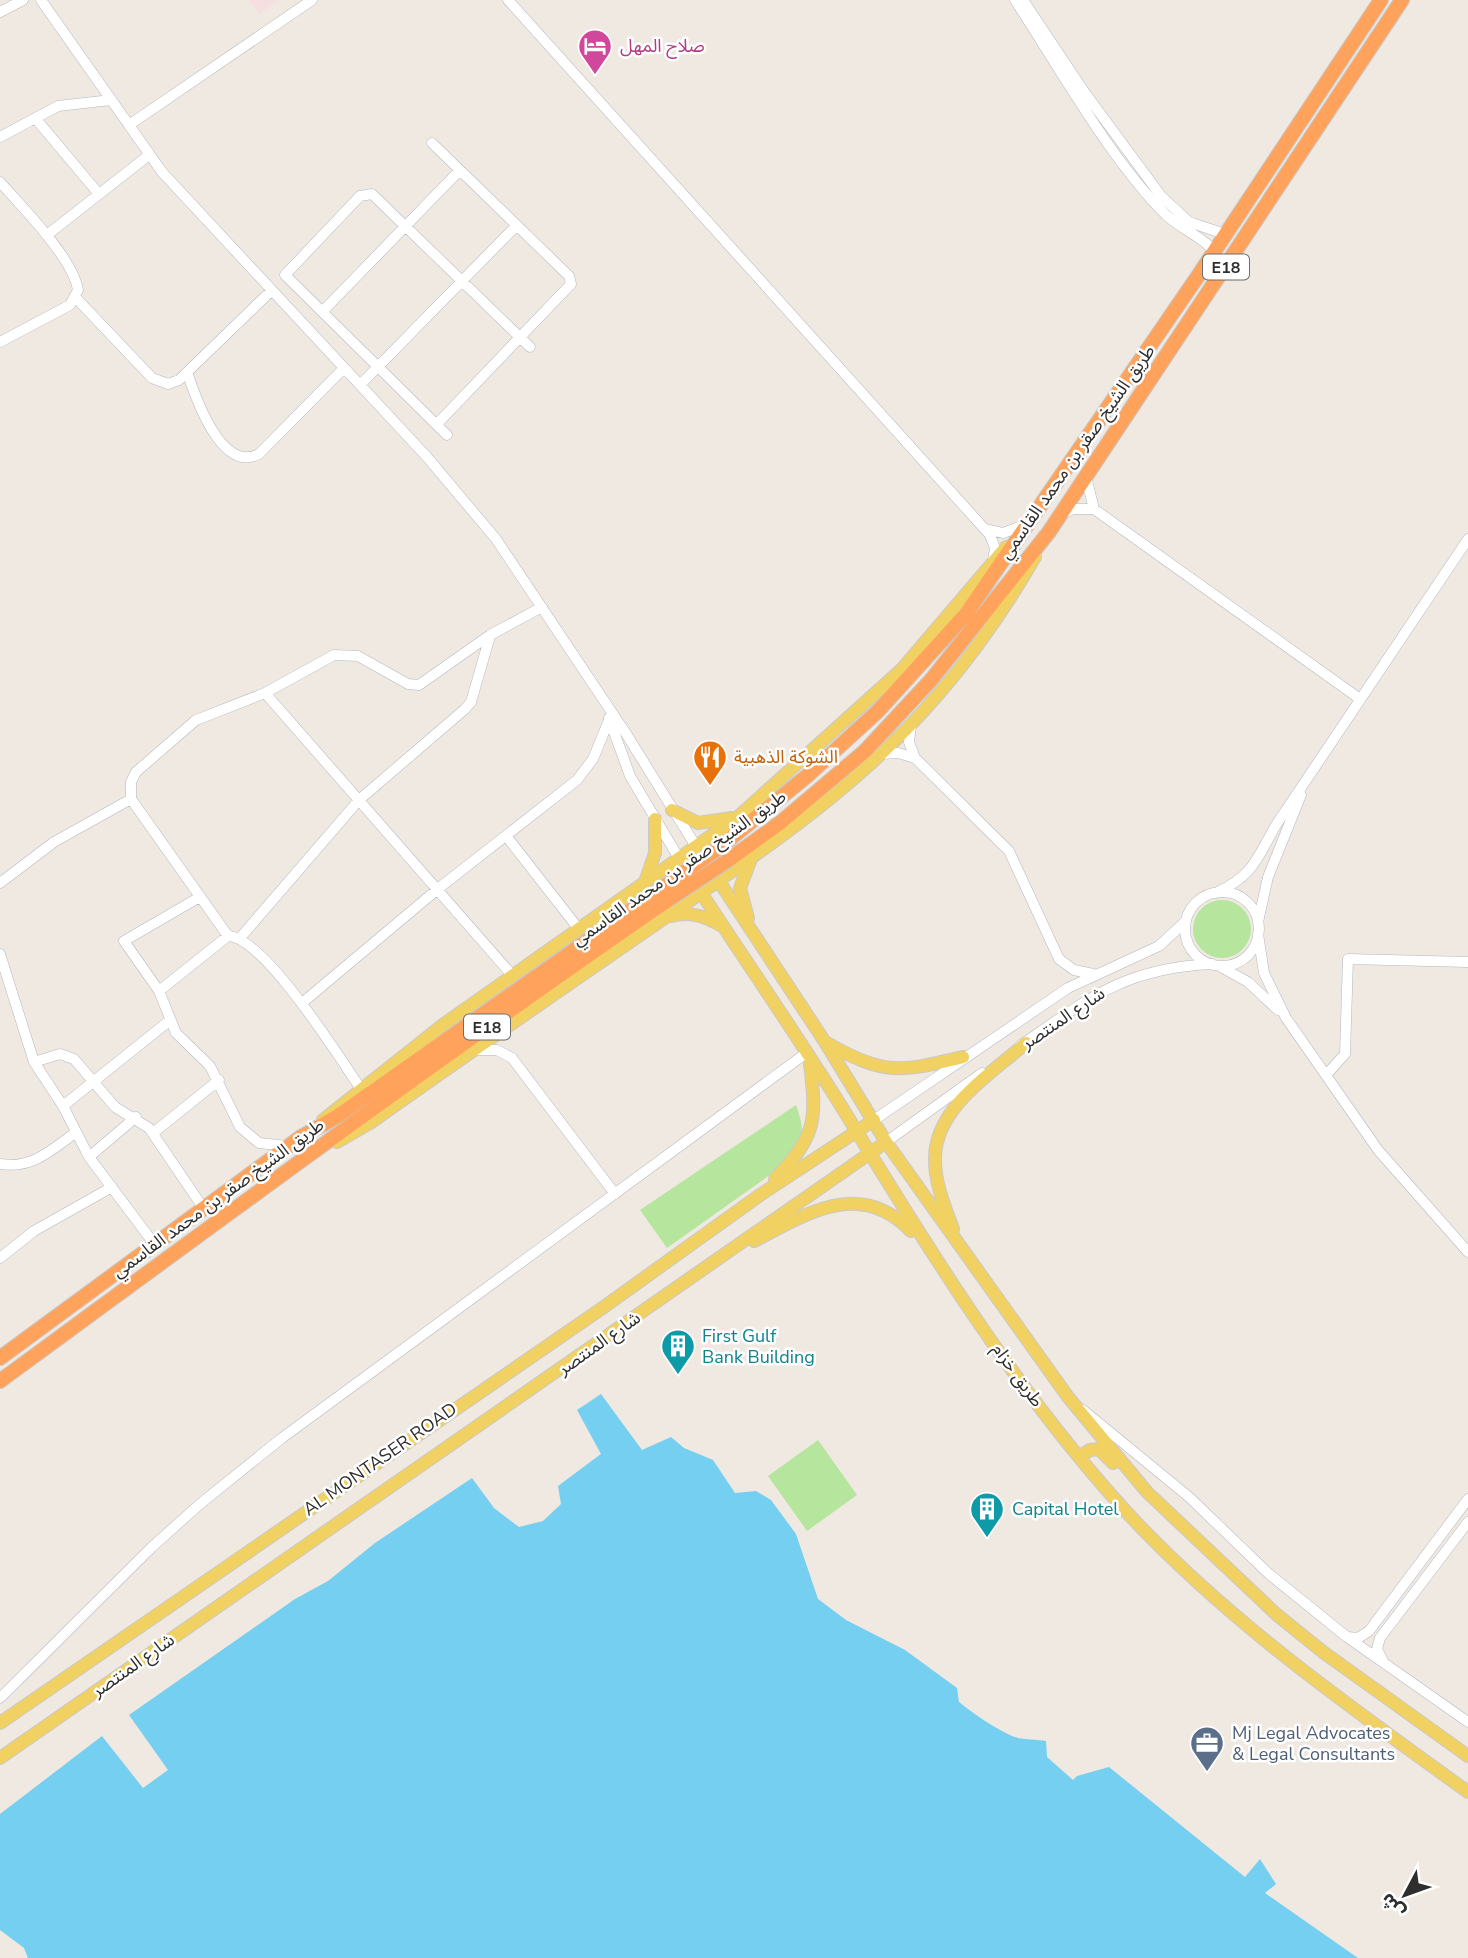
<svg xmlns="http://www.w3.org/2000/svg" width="1468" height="1958" viewBox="0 0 1468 1958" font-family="'Nunito Sans','Noto Sans Arabic',sans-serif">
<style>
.medical{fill:#f5dfe0}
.green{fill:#b6e59e}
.water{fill:#75cff0}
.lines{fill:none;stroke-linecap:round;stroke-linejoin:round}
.minor-casing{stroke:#b4b7c1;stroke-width:11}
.major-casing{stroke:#c9c9c9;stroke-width:14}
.highway-casing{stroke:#c9c9c9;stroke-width:16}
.minor{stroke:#fff;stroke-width:10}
.major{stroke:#f2d163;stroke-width:12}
.highway{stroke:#ffa35c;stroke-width:14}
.highway-bridge-casing{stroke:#c9c9c9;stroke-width:16;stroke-linecap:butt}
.highway-bridge{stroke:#ffa35c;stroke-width:14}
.labels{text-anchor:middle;stroke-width:5;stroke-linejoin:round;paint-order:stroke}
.shield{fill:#fff;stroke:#6d6d6d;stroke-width:2}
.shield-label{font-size:16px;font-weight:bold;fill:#2e2e2e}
.hotel-label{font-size:18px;fill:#b23c85;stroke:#fff;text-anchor:start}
.street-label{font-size:18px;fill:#2e2e2e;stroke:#fff}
.food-label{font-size:18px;fill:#c56008;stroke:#fff;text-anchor:start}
.culture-label{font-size:18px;fill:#0d838f;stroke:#fff;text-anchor:start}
.service-label{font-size:18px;fill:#4e5e75;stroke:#fff;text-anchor:start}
</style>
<rect width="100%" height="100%" fill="#efe9e1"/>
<path class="medical" d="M249,0H279L259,14Z"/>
<path class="green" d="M1193 929a29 29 0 1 1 58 0a29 29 0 1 1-58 0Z
M796,1105C806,1133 804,1142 784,1165L667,1248L640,1210Z
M818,1440L857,1495L807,1531L768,1476Z"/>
<path class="water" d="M601,1394L642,1450L671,1437L684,1448L713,1460L735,1493L756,1491L771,1500L796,1534L818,1599L846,1620L905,1650L957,1688L959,1702C975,1715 993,1727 1012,1736C1021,1740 1036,1739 1046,1741L1047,1757L1073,1780L1077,1776L1109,1767L1245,1877L1260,1859L1276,1884L1265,1893L1358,1958H28L24,1948L0,1930V1814L102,1736L143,1788L168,1770L129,1715L295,1599L328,1581L375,1543L472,1478L494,1508L519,1527L543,1521L561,1504L558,1486L601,1454L577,1410Z"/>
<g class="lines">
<g class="minor-casing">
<path id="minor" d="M41,0L162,172L427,457L496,539L625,732L697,848
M508,0L990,535L995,548L993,561
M1015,0C1059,67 1110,159 1166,215C1179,227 1196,234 1209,246
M1023,0L1085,93L1161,196L1189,222L1219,232
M0,12L23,0
M35,118L99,194
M129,125L312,0
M0,137L58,106L111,100
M432,143L569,276L571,284L437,424
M0,182C22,207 73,258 78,290L70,305L0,342
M47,235L149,155
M76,298L152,378L168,384L179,380L271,291
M323,311L460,170
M187,372C196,399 222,474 259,454L344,368
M360,385L516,226
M447,435L285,275L360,196L372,194L530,347
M1086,477L1094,509L1360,699
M1062,514L1074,509H1094
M986,529L1003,533L1024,525
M265,693L512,975
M609,718L630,776L680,860
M911,725L909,742L915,758L1009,851L1059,959L1074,970L1093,974
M881,754L898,753L915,758
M131,799L228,936C264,937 339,1057 361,1089
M507,837L578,928
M0,883L54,842L131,799V782L136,772L196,720L265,693L334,655L358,656L408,684L419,685L490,635L542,607
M1185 929a37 37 0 1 1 74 0a37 37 0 1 1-74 0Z
M1216,893C1254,875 1256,860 1276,825L1468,539
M198,898L124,941L159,991L176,1033L210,1066L240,1127L259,1143L287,1146
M1258,922L1268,877L1301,795
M1258,934L1264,973L1286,1018L1378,1150L1468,1252
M240,938L359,800L465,709L471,702L490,636
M0,954L34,1062L63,1106L89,1157L155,1245
M1221,967L1248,982L1278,1010
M159,991L228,936
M302,1003L439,888L577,780L593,759L609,720
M1020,1046C1089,998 1125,968 1212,964
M475,1050H497L512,1058L615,1194
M34,1062L60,1054L74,1059L115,1107L149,1128L204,1209
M1326,1075L1345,1054L1348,959L1468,962
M63,1106L169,1021
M874,1120L1068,988L1159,946L1186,921
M153,1133L219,1080
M886,1142L982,1073
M89,1157L136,1117
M0,1164C32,1169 50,1151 75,1133
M0,1258L34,1231L112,1187
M1083,1410L1189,1497L1269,1574L1347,1637L1468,1722
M1348,1637L1358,1638L1369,1631L1468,1499
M1382,1659L1377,1649L1380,1638L1468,1522
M0,1698L152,1547L200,1504L282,1438L805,1054"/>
</g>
<g class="major-casing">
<path id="major" d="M672,810L698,823L732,818
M697,848L825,1042L886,1142L1068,1397L1147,1492L1276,1614L1323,1652L1468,1756
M680,860C734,945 793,1028 846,1114C931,1254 1020,1397 1132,1518C1232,1624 1350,1707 1468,1792
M646,879L655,853V819
M671,916C689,911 704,916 720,925
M748,918L740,888L751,859
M827,1043C885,1076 901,1072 963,1057
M323,1120L444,1024L739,816L902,669L1006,547
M337,1142L370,1123C460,1059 550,997 640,935C722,878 809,822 882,753C942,697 994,628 1035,557
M775,1179C816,1136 817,1121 810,1064
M953,1229C945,1207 935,1184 935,1160C934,1108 991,1074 1026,1043
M754,1241C807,1214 859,1178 911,1231
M1079,1457L1090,1450L1099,1449L1113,1463
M0,1723L601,1309L760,1195L874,1120
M0,1758L886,1142"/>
</g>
<g class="highway-casing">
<path id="highway" d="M720,847L807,776L878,711L966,614L1198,276L1381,0
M730,859L781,822L865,751L931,680L1049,532L1402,0
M0,1358L301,1137L338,1116L661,889
M0,1381C221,1219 442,1056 668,900"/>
</g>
<use href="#minor" class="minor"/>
<use href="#major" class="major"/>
<use href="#highway" class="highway"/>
<g class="highway-bridge-casing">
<path id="highway-bridge" d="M661,889L720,847
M668,900L730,859"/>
</g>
<use href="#highway-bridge" class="highway-bridge"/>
</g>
<defs>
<g id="hotel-pin" transform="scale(1.75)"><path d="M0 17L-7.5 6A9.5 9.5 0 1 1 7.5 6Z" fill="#d1479c" stroke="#fff"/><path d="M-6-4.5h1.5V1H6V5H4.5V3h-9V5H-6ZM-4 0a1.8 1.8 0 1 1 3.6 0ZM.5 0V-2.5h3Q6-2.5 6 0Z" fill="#fff"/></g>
<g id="restaurant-pin" transform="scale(1.75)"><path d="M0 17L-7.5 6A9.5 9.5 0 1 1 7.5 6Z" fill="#e8710a" stroke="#fff"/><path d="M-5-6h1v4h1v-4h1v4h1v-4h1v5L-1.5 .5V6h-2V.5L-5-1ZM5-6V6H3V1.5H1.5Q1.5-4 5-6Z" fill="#fff"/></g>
<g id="building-pin" transform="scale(1.75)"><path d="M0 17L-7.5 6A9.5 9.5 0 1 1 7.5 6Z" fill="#0f9aa8" stroke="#fff"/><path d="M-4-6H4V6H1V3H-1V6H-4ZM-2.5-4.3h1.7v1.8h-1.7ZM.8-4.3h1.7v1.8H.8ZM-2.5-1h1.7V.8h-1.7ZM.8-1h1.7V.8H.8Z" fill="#fff"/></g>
<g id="office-pin" transform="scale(1.75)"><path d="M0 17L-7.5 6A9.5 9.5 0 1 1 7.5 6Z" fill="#5c6f8a" stroke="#fff"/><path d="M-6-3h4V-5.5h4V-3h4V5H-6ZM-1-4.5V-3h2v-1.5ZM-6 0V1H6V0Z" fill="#fff"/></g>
</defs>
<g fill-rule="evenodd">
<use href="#hotel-pin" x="595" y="46"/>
<use href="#restaurant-pin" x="710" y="757"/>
<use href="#building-pin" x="678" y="1346"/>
<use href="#building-pin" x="987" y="1509"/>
<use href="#office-pin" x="1207" y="1743"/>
</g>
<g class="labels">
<g class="shield">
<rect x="1203" y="254.5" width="46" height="25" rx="5"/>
<rect x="464" y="1014.5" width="46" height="25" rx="5"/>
</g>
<g class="shield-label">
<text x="1226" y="273">E18</text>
<text x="487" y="1033">E18</text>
</g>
<g class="hotel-label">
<text x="620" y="52">صلاح المهل</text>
</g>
<g class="street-label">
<text transform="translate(1077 452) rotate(-55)" y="6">طريق الشيخ صقر بن محمد القاسمي</text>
<text transform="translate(679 868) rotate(-35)" y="6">طريق الشيخ صقر بن محمد القاسمي</text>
<text transform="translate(1063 1018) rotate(-34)" y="6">شارع المنتصر</text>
<text transform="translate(218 1198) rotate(-36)" y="6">طريق الشيخ صقر بن محمد القاسمي</text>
<text transform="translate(599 1343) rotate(-35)" y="6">شارع المنتصر</text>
<text transform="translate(1018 1375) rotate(54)" y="6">طريق خزام</text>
<text transform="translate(380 1459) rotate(-35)" y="6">AL MONTASER ROAD</text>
<text transform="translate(133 1665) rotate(-35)" y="6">شارع المنتصر</text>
</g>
<g class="food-label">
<text x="734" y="763">الشوكة الذهبية</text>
</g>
<g class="culture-label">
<text x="702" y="1342">First Gulf<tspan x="702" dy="21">Bank Building</tspan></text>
<text x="1012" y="1515">Capital Hotel</text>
</g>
<g class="service-label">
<text x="1232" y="1739">Mj Legal Advocates<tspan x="1232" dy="21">&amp; Legal Consultants</tspan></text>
</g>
</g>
<g transform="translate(1405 1895) rotate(229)" stroke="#ffffff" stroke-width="5" paint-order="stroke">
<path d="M0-5L12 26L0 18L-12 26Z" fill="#2e2e2e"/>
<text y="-10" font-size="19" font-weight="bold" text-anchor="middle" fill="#2e2e2e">ش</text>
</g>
</svg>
